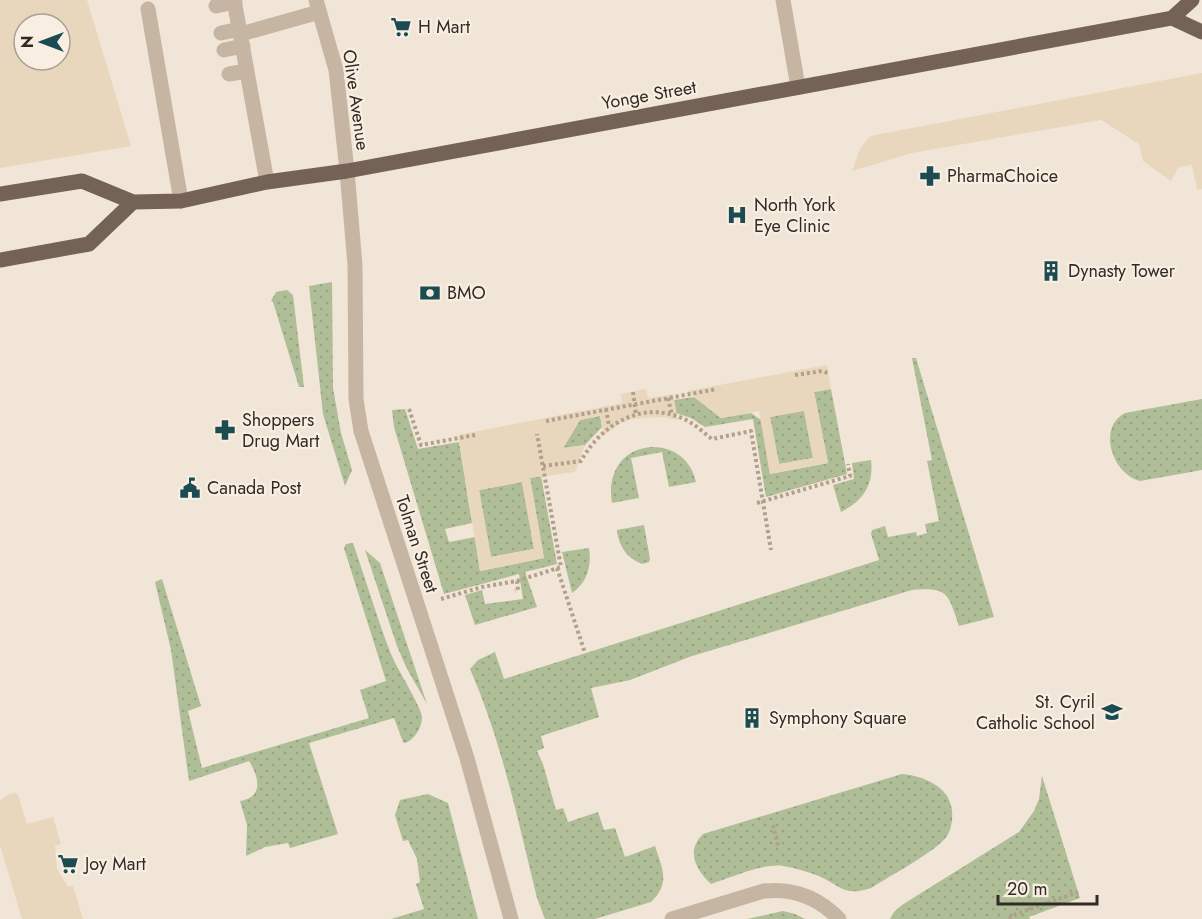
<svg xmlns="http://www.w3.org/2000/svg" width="1202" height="919" viewBox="0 0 1202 919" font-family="Jost,sans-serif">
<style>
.green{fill:url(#green-dots)}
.plaza{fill:#e8d7bd;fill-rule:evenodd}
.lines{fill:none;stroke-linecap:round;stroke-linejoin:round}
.path{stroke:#b39f8d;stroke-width:4;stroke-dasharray:3 3;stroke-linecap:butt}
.service{stroke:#c7b5a3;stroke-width:15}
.minor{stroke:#c7b5a3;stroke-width:15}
.primary{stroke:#746256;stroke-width:15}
.labels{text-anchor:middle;stroke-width:4.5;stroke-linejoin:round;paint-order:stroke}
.poi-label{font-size:18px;fill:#322a25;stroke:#f8efe2;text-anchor:start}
.street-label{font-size:18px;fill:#322a25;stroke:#f8efe2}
</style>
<defs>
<pattern id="green-dots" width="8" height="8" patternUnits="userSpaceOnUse" patternTransform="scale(1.5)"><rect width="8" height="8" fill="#afbe97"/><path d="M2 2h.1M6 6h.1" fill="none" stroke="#97a382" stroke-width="1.8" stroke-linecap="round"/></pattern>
</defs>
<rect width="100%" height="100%" fill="#f0e5d6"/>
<path class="green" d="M332,282L333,388L341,433L352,470L345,486L323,414L309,286Z
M287,290L293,295L304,387H299L273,302L271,301L276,292Z
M912,358H916L994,617L959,626C948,594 949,587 912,590L692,656L630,680L591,688L599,717L541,736L544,748L537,751L543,764L556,810L563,808L568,822L598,812L604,830L615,828L625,857L655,846C662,868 671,883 651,902L595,919H545L537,898C518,821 502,742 470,669L478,660L495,652L504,679L879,560L871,534L872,530L885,526L888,537L916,532L917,536L927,533L925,524L939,521L927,461L932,460Z
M831,389L847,474L766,497L753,419L705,427L691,418L676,413L674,400L694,397L721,418L751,413L761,420L770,474L828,463L814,392Z
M1202,399V470L1140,481C1112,474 1097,427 1125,413Z
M405,409L418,449L459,442L472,523L445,529L449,542L475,537L480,571L544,558L530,478L541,476L557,564L525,572L537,607L475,625L465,595L482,590L485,604L523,599L519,574L444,594L394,427L392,410Z
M804,410L813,458L779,464L770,417Z
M600,416L602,427L585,445L563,448L580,420Z
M652,447C675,447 691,460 696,482L669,487L662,452L631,458L639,498L612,503C607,474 621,449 652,447Z
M871,460C874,485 863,501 841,512L833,485L854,479L852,463Z
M522,482L534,549L491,557L479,490Z
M644,525L650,559L649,562L642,564C627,558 620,548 617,532V530Z
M353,543C366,580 377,618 391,654C397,669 421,706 422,717C422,728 414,740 405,743L403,742L394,718L309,743L338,834L290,848L288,843L265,847L246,856L247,825L240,801C264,797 259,777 249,761L189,781L171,650L155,582L162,579L201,706L188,711L202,768L369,718L360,690L386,681L344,548L346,544Z
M589,548C592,566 587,583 572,593L562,552Z
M365,550L380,563L427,704L406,667L397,646Z
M902,774C917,775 938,782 947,796C954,807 954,824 947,836C937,851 888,877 871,888C844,897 841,886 819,876C808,872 795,868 783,866C763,863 730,878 711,884C695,869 686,851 703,834Z
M1042,776L1080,898L1029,917L1030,919H890L894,912L902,905L1019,832L1034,811L1039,799Z
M428,794L448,803L478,919H391L424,909L416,884L420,882L417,859L408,840L403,841L395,815L400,800Z
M783,911L795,914L805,919H747Z"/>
<path class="plaza" d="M0,0H87L131,146L0,168ZM24,24H60V60H24Z
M1202,73V189L1197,190L1192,165L1179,167L1171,181L1143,161L1139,144L1101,120L912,153L852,171L860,149L870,136Z
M827,365L831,389L814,392L828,463L770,474L759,411L721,418L687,391ZM804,411L813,458L779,464L770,417Z
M646,389L648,398L673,394L678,420L660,417L632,419L621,423L604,435L600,416L580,420L563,448L585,445L575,472L530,478L544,558L480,571L458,435L622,403L621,394ZM522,482L534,549L491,557L479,490Z
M14,793L18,795L27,824L53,817L61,844L55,846L57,869L68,887L73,886L83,919H22L0,845V801L7,795Z"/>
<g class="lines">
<path class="path" d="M795,375L822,371L828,373
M633,392L636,415
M668,398L672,415
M409,409L421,445L475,435
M606,409L609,426
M546,421L717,389
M543,466L581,461C602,423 644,399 686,420C696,425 704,433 712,439L751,431L771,550
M757,503L850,476L848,464
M557,568L585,653
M517,581L561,567L537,434
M441,599L482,587L517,581L518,590L515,591
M773,825L778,846
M1009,919L1016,914L1078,892"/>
<path class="service" d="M234,0L267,182
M216,6L235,2
M148,9L181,201
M221,33L240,29
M241,34L319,12
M224,50L243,46
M229,74L247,71"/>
<path class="minor" d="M316,0L336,70L347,171L355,265L356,399L361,431L467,758L511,919
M783,0L798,87
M672,919L764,891C793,888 818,897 839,919"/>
<path class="primary" d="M1172,18L1202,32
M0,194L82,181L133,202L181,201L267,182L347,171L1172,18L1192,0
M0,260L89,244L133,202"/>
</g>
<defs>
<g id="supermarket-bare" transform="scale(1.62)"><path d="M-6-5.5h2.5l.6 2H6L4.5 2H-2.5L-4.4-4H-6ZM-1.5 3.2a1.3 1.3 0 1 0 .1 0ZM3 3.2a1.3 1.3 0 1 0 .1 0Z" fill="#1c4c52" stroke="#f8efe2" stroke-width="2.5" paint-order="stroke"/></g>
<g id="pharmacy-bare" transform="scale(1.62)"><path d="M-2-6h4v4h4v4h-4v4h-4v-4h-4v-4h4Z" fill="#1c4c52" stroke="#f8efe2" stroke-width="2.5" paint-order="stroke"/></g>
<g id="hospital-bare" transform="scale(1.62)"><path d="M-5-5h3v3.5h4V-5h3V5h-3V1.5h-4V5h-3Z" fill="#1c4c52" stroke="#f8efe2" stroke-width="2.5" paint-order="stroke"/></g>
<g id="building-bare" transform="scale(1.62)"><path d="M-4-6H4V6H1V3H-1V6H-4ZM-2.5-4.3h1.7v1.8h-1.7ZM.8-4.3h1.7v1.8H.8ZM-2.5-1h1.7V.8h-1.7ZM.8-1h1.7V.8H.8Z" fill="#1c4c52" stroke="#f8efe2" stroke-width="2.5" paint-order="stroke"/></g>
<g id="bank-bare" transform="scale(1.62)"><path d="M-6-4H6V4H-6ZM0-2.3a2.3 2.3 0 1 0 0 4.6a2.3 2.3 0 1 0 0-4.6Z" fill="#1c4c52" stroke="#f8efe2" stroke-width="2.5" paint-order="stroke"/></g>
<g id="civic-bare" transform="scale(1.62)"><path d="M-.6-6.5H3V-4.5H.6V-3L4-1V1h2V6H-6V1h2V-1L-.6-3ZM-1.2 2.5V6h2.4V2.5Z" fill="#1c4c52" stroke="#f8efe2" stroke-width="2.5" paint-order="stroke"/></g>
<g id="school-bare" transform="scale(1.62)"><path d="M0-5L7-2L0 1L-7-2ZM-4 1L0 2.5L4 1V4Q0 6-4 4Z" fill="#1c4c52" stroke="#f8efe2" stroke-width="2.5" paint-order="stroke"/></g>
</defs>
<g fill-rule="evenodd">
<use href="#supermarket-bare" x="401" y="27"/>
<use href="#pharmacy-bare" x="930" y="176"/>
<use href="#hospital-bare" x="737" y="215"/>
<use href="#building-bare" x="1051" y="271"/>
<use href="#bank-bare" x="430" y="293"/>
<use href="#pharmacy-bare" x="225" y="430"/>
<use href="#civic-bare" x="190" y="488"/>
<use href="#school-bare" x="1112" y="712"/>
<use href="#building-bare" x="752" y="718"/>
<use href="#supermarket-bare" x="68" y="864"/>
</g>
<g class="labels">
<g class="poi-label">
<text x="418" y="33">H Mart</text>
<text x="947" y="182">PharmaChoice</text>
<text x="754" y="211">North York<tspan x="754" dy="21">Eye Clinic</tspan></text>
<text x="1068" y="277">Dynasty Tower</text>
<text x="447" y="299">BMO</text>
<text x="242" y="426">Shoppers<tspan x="242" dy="21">Drug Mart</tspan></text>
<text x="207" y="494">Canada Post</text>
<text x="1095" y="708" text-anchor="end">St. Cyril<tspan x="1095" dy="21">Catholic School</tspan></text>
<text x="769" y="724">Symphony Square</text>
<text x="85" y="870">Joy Mart</text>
</g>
<g class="street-label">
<text transform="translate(649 95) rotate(-10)" y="6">Yonge Street</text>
<text transform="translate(356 100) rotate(82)" y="6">Olive Avenue</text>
<text transform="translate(417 544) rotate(72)" y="6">Tolman Street</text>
</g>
</g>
<g transform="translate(42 42) rotate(270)"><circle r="28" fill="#f8efe2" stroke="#a9a096" stroke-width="1.5"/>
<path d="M0-4.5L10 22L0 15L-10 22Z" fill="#1c4c52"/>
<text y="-9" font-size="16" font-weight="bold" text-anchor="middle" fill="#322a25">N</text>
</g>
<path d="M998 895v9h99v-9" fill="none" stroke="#322a25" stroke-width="3"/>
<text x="1007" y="895" font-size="18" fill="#322a25" stroke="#f8efe2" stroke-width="4.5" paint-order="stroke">20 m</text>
</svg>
